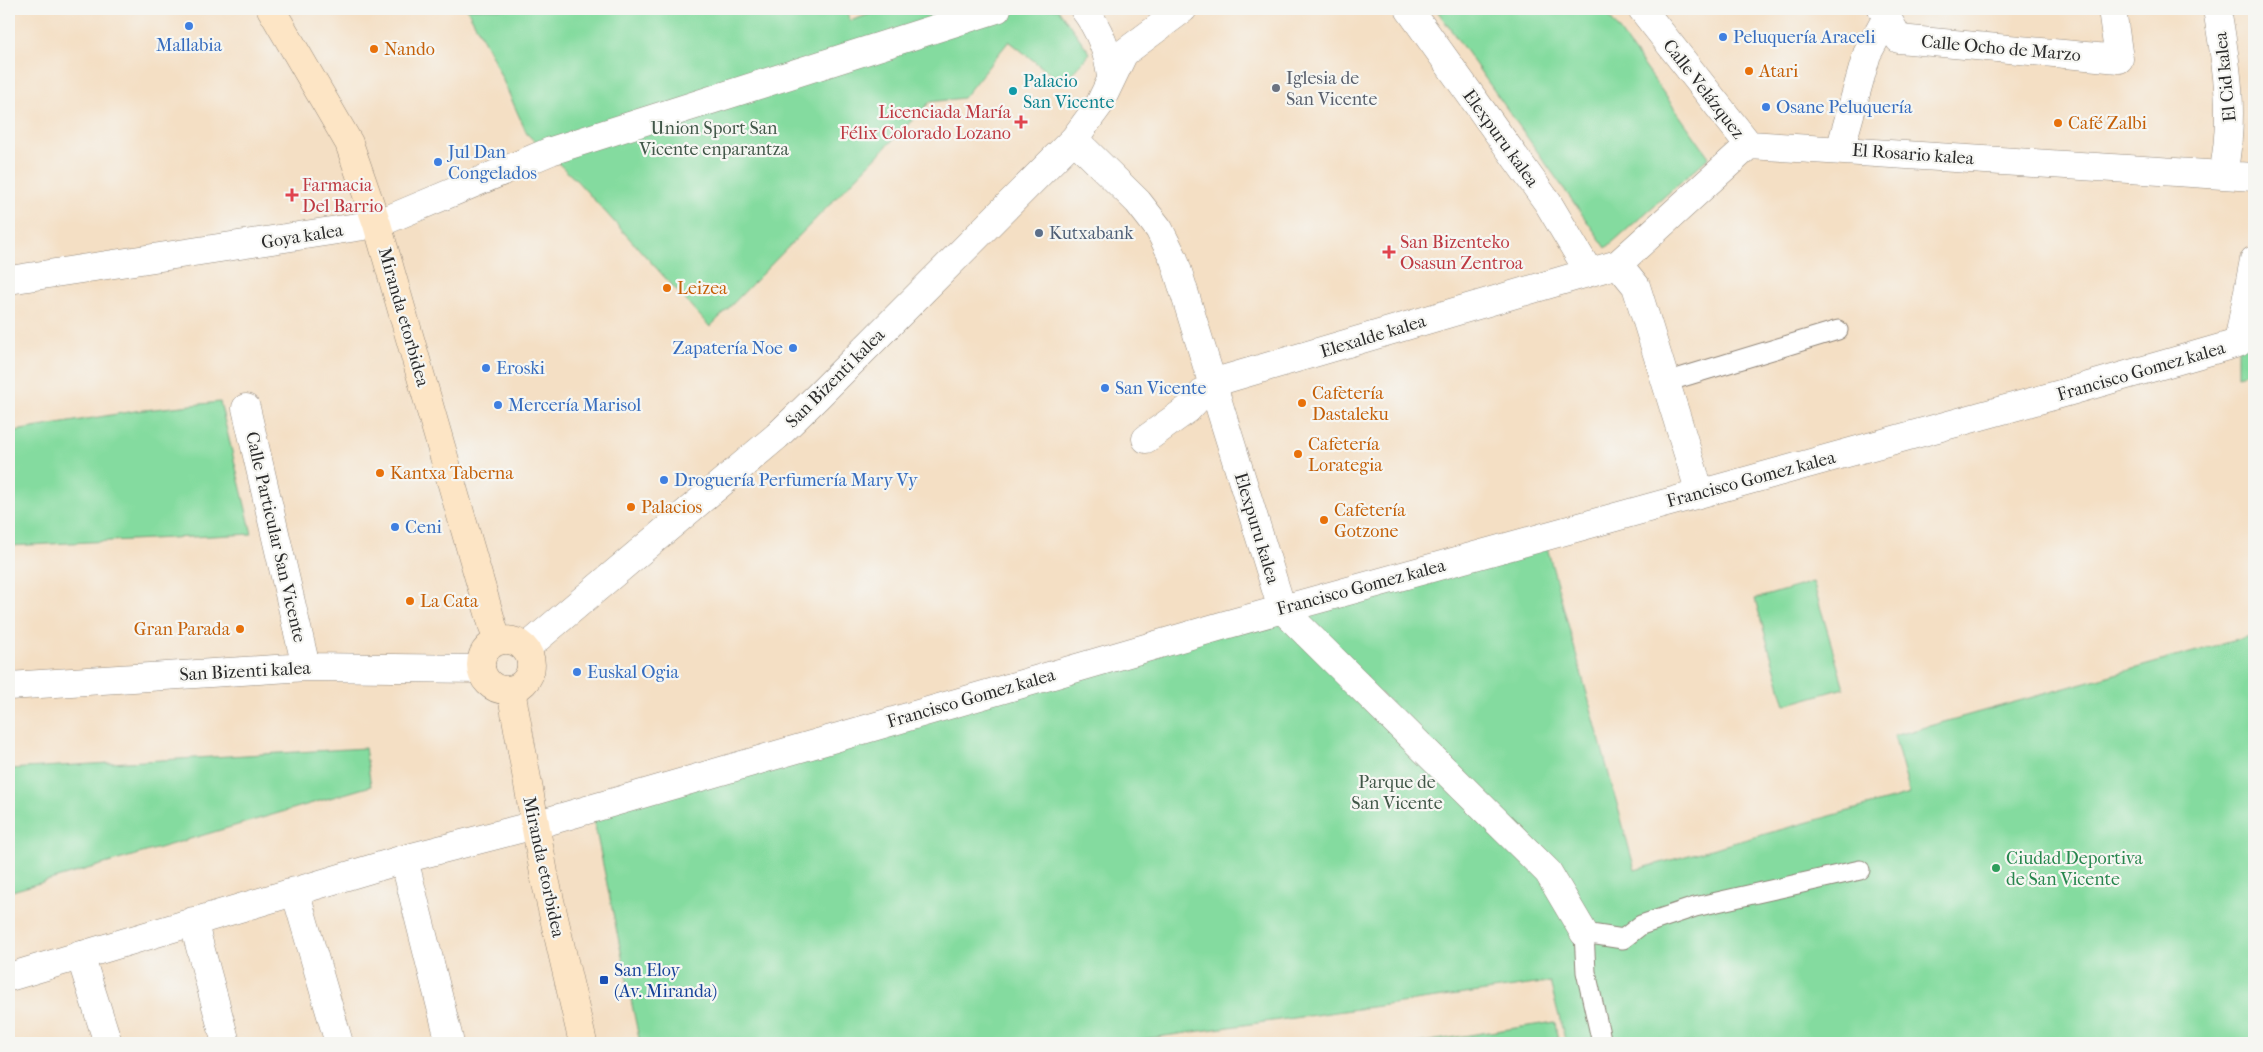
<svg xmlns="http://www.w3.org/2000/svg" width="2263" height="1052" viewBox="0 0 2263 1052" font-family="'IM FELL French Canon',serif">
<style>
.green{fill:#84db9f;stroke:#588365}
.lines{fill:none;stroke-linecap:round;stroke-linejoin:round}
.lane-casing{stroke:#908578;stroke-width:21}
.street-casing{stroke:#908578;stroke-width:29}
.secondary-casing{stroke:#908578;stroke-width:29}
.lane{stroke:#fff;stroke-width:19}
.street{stroke:#fff;stroke-width:28}
.secondary{stroke:#fde5c5;stroke-width:28}
.shop-dot{fill:#3f7fe0;stroke:#f6f6f2;stroke-width:2}
.food-dot{fill:#e8710a;stroke:#f6f6f2;stroke-width:2}
.worship-dot{fill:#6b7280;stroke:#f6f6f2;stroke-width:2}
.culture-dot{fill:#0f9aa8;stroke:#f6f6f2;stroke-width:2}
.health-dot{fill:#e0444e;stroke:#f6f6f2;stroke-width:2}
.service-dot{fill:#5c6f8a;stroke:#f6f6f2;stroke-width:2}
.leisure-dot{fill:#2e9e5b;stroke:#f6f6f2;stroke-width:2}
.transit-dot{fill:#1a4fb4;stroke:#f6f6f2;stroke-width:2}
.labels{text-anchor:middle;stroke-width:4.5;stroke-linejoin:round;paint-order:stroke}
.shop-label{font-size:18px;fill:#366cbe;stroke:#f6f6f2;text-anchor:start}
.street-label{font-size:18px;fill:#2b2b2b;stroke:#f6f6f2}
.food-label{font-size:18px;fill:#c56008;stroke:#f6f6f2;text-anchor:start}
.worship-label{font-size:18px;fill:#5b616d;stroke:#f6f6f2;text-anchor:start}
.culture-label{font-size:18px;fill:#0d838f;stroke:#f6f6f2;text-anchor:start}
.health-label{font-size:18px;fill:#be3a42;stroke:#f6f6f2;text-anchor:start}
.park-label{font-size:18px;fill:#415748;stroke:#f6f6f2}
.service-label{font-size:18px;fill:#4e5e75;stroke:#f6f6f2;text-anchor:start}
.leisure-label{font-size:18px;fill:#27864d;stroke:#f6f6f2;text-anchor:start}
.transit-label{font-size:18px;fill:#164399;stroke:#f6f6f2;text-anchor:start}
</style>
<rect width="100%" height="100%" fill="#f6f6f2"/>
<filter id="ink" filterUnits="userSpaceOnUse"><feTurbulence type="fractalNoise" baseFrequency=".02" numOctaves="2"/><feDisplacementMap in="SourceGraphic" scale="10" xChannelSelector="R" yChannelSelector="G"/><feConvolveMatrix kernelMatrix="1 2 1 2 8 2 1 2 1" color-interpolation-filters="sRGB"/></filter>
<filter id="wash" filterUnits="userSpaceOnUse"><feTurbulence type="fractalNoise" baseFrequency=".0096" numOctaves="4" result="noise"/><feDisplacementMap in="SourceGraphic" scale="20" xChannelSelector="R" yChannelSelector="G"/><feGaussianBlur stdDeviation="1.12" result="paint"/><feColorMatrix in="noise" values="0 0 0 0 0 0 0 0 0 0 0 0 0 0 0 0 0 1.4 0 .05"/><feComposite in="paint" operator="in"/></filter>
<g filter="url(#wash)">
<rect width="100%" height="100%" fill="#f4dfc4"/>
<path class="green" d="M467,9H846L850,21L885,9H1058L1090,53L1063,84L1009,41L963,98L930,102L710,327L577,181L527,134L492,56Z
M1436,9H1604L1709,157L1606,248Z
M2254,280V371L2238,375V343Z
M220,402L252,534L9,546V432L135,411Z
M1544,536L1635,870L1910,794L1894,736L2254,635V1043H1566L1550,982L1115,1043H640L591,807Z
M1813,582L1844,688L1785,705L1755,599Z
M365,748L371,786L9,892V769Z
M1555,1022L1558,1043H1417Z"/>
</g>
<g filter="url(#ink)">
<g class="lines">
<g class="lane-casing">
<path id="lane" d="M1666,382L1838,330
M1602,1043L1586,972L1584,933L1623,939L1641,925L1695,907L1860,870"/>
</g>
<g class="street-casing">
<path id="street" d="M1084,9C1100,30 1108,51 1111,77
M1409,9L1548,203L1589,272
M1642,9L1749,145
M1882,9L1899,39L2119,59L2112,9
M2217,9C2227,67 2235,115 2223,174
M1074,139L1138,202L1159,229L1174,259L1282,609L1548,872L1584,933
M1840,150L1867,54L1887,17
M1618,264L1636,286L1700,493
M9,280L377,224L551,151L997,9
M246,408L306,667
M1146,439L1188,409L1212,383L1618,264L1749,145L2254,177
M526,648L777,436L817,397L1074,139L1099,105L1124,53L1183,9
M9,686L306,667L481,669
M404,859L449,1039
M295,891L339,1043
M193,921L226,1043
M80,955L108,1043
M9,977L404,859L535,825L1225,625L2064,393L2238,343L2254,260"/>
</g>
<g class="secondary-casing">
<path id="secondary" d="M271,9L349,143L377,224L497,641
M481 665a25 25 0 1 1 50 0a25 25 0 1 1-50 0Z
M511,690L545,879L583,1043"/>
</g>
<use href="#lane" class="lane"/>
<use href="#street" class="street"/>
<use href="#secondary" class="secondary"/>
</g>
</g>
<g class="shop-dot">
<circle cx="189" cy="26" r="5"/>
<circle cx="1723" cy="37" r="5"/>
<circle cx="1766" cy="107" r="5"/>
<circle cx="438" cy="162" r="5"/>
<circle cx="793" cy="348" r="5"/>
<circle cx="486" cy="368" r="5"/>
<circle cx="1105" cy="388" r="5"/>
<circle cx="498" cy="405" r="5"/>
<circle cx="664" cy="480" r="5"/>
<circle cx="395" cy="527" r="5"/>
<circle cx="577" cy="672" r="5"/>
</g>
<g class="food-dot">
<circle cx="374" cy="49" r="5"/>
<circle cx="1749" cy="71" r="5"/>
<circle cx="2058" cy="123" r="5"/>
<circle cx="667" cy="288" r="5"/>
<circle cx="1302" cy="403" r="5"/>
<circle cx="1298" cy="454" r="5"/>
<circle cx="380" cy="473" r="5"/>
<circle cx="631" cy="507" r="5"/>
<circle cx="1324" cy="520" r="5"/>
<circle cx="410" cy="601" r="5"/>
<circle cx="240" cy="629" r="5"/>
</g>
<circle class="worship-dot" cx="1276" cy="88" r="5"/>
<circle class="culture-dot" cx="1013" cy="91" r="5"/>
<g class="health-dot">
<path d="M1018.5 114.5h5v5h5v5h-5v5h-5v-5h-5v-5h5z"/>
<path d="M289.5 187.5h5v5h5v5h-5v5h-5v-5h-5v-5h5z"/>
<path d="M1386.5 244.5h5v5h5v5h-5v5h-5v-5h-5v-5h5z"/>
</g>
<circle class="service-dot" cx="1039" cy="233" r="5"/>
<circle class="leisure-dot" cx="1996" cy="868" r="5"/>
<rect class="transit-dot" x="599" y="975" width="10" height="10" rx="2.5"/>
<g class="labels">
<g class="shop-label">
<text x="1733" y="43">Peluquería Araceli</text>
<text x="189" y="51" text-anchor="middle">Mallabia</text>
<text x="1776" y="113">Osane Peluquería</text>
<text x="448" y="158">Jul Dan<tspan x="448" dy="21">Congelados</tspan></text>
<text x="783" y="354" text-anchor="end">Zapatería Noe</text>
<text x="496" y="374">Eroski</text>
<text x="1115" y="394">San Vicente</text>
<text x="508" y="411">Mercería Marisol</text>
<text x="674" y="486">Droguería Perfumería Mary Vy</text>
<text x="405" y="533">Ceni</text>
<text x="587" y="678">Euskal Ogia</text>
</g>
<g class="street-label">
<text transform="translate(2001 48) rotate(5)" y="6">Calle Ocho de Marzo</text>
<text transform="translate(2225 77) rotate(-96)" y="6">El Cid kalea</text>
<text transform="translate(1704 89) rotate(52)" y="6">Calle Velázquez</text>
<text transform="translate(1501 138) rotate(54)" y="6">Elexpuru kalea</text>
<text transform="translate(1913 154) rotate(4)" y="6">El Rosario kalea</text>
<text transform="translate(302 236) rotate(-9)" y="6">Goya kalea</text>
<text transform="translate(404 317) rotate(74)" y="6">Miranda etorbidea</text>
<text transform="translate(1373 336) rotate(-17)" y="6">Elexalde kalea</text>
<text transform="translate(2141 371) rotate(-16)" y="6">Francisco Gomez kalea</text>
<text transform="translate(835 378) rotate(-45)" y="6">San Bizenti kalea</text>
<text transform="translate(1751 479) rotate(-15)" y="6">Francisco Gomez kalea</text>
<text transform="translate(1257 528) rotate(73)" y="6">Elexpuru kalea</text>
<text transform="translate(276 537) rotate(77)" y="6">Calle Particular San Vicente</text>
<text transform="translate(1361 587) rotate(-15)" y="6">Francisco Gomez kalea</text>
<text transform="translate(245 671) rotate(-3)" y="6">San Bizenti kalea</text>
<text transform="translate(971 698) rotate(-16)" y="6">Francisco Gomez kalea</text>
<text transform="translate(544 867) rotate(78)" y="6">Miranda etorbidea</text>
</g>
<g class="food-label">
<text x="384" y="55">Nando</text>
<text x="1759" y="77">Atari</text>
<text x="2068" y="129">Café Zalbi</text>
<text x="677" y="294">Leizea</text>
<text x="1312" y="399">Cafetería<tspan x="1312" dy="21">Dastaleku</tspan></text>
<text x="1308" y="450">Cafetería<tspan x="1308" dy="21">Lorategia</tspan></text>
<text x="390" y="479">Kantxa Taberna</text>
<text x="641" y="513">Palacios</text>
<text x="1334" y="516">Cafetería<tspan x="1334" dy="21">Gotzone</tspan></text>
<text x="420" y="607">La Cata</text>
<text x="230" y="635" text-anchor="end">Gran Parada</text>
</g>
<g class="worship-label">
<text x="1286" y="84">Iglesia de<tspan x="1286" dy="21">San Vicente</tspan></text>
</g>
<g class="culture-label">
<text x="1023" y="87">Palacio<tspan x="1023" dy="21">San Vicente</tspan></text>
</g>
<g class="health-label">
<text x="1011" y="118" text-anchor="end">Licenciada María<tspan x="1011" dy="21">Félix Colorado Lozano</tspan></text>
<text x="302" y="191">Farmacia<tspan x="302" dy="21">Del Barrio</tspan></text>
<text x="1400" y="248">San Bizenteko<tspan x="1400" dy="21">Osasun Zentroa</tspan></text>
</g>
<g class="park-label">
<text x="714" y="134">Union Sport San<tspan x="714" dy="21">Vicente enparantza</tspan></text>
<text x="1397" y="788">Parque de<tspan x="1397" dy="21">San Vicente</tspan></text>
</g>
<g class="service-label">
<text x="1049" y="239">Kutxabank</text>
</g>
<g class="leisure-label">
<text x="2006" y="864">Ciudad Deportiva<tspan x="2006" dy="21">de San Vicente</tspan></text>
</g>
<g class="transit-label">
<text x="614" y="976">San Eloy<tspan x="614" dy="21">(Av. Miranda)</tspan></text>
</g>
</g>
<rect width="2263" height="1052" fill="none" stroke="#f6f6f2" stroke-width="30"/>
</svg>
